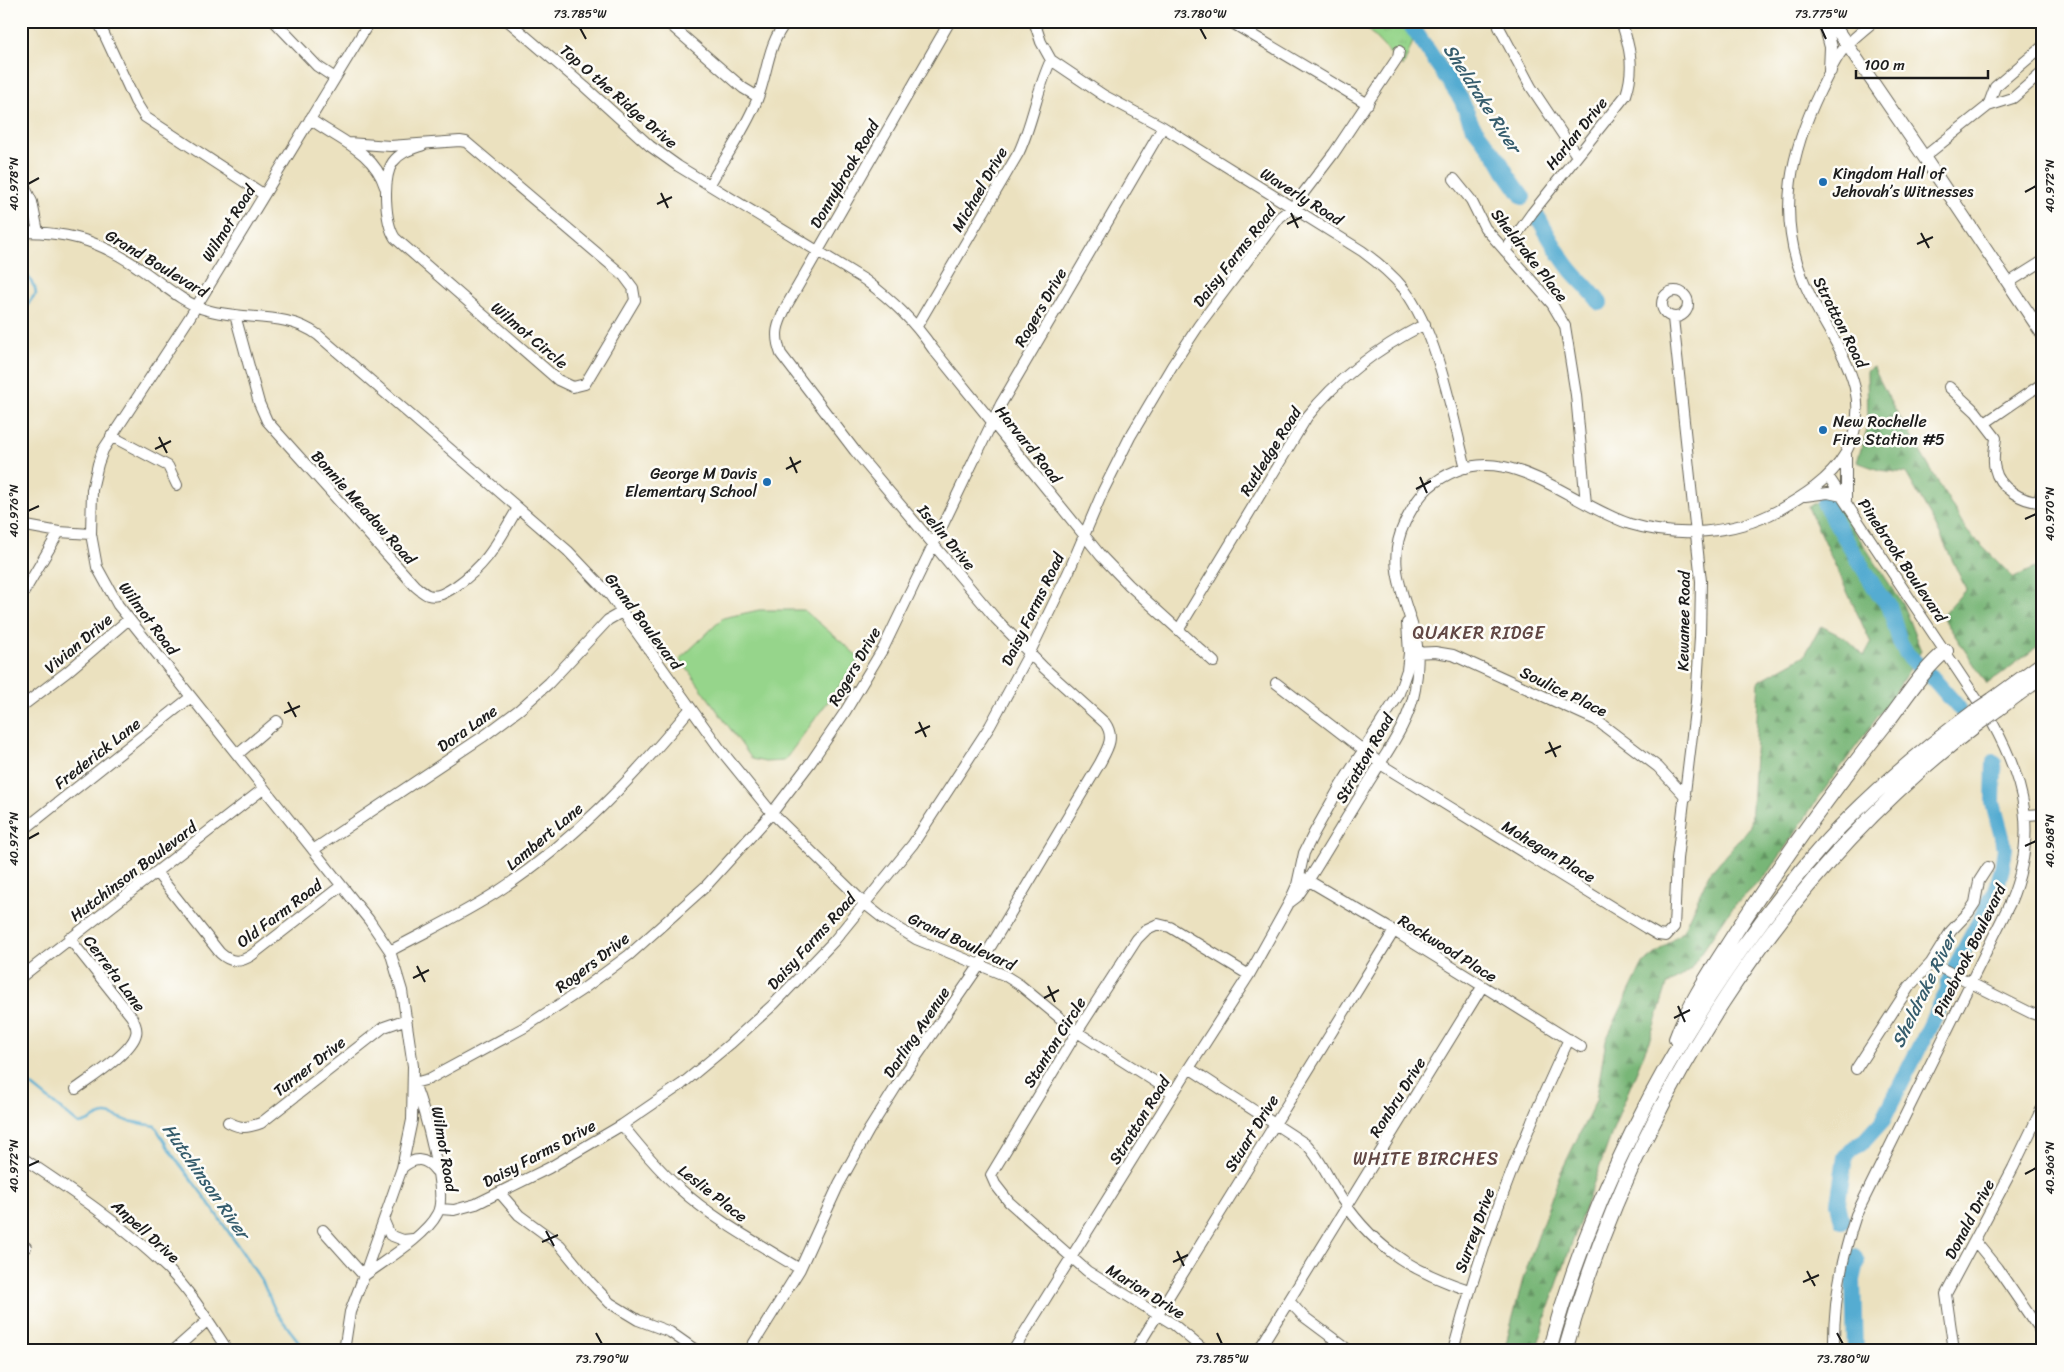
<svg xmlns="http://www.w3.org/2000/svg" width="2064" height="1372" viewBox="0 0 2064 1372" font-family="Sriracha,sans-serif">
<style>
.forest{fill:url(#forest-firs);stroke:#4a694a}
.park{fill:url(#park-tufts);stroke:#597854}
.garden{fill:#96d58b;stroke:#597854}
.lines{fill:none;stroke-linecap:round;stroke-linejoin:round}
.stream{stroke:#55acd1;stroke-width:2.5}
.river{stroke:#55acd1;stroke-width:16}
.minor-casing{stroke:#646155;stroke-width:12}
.major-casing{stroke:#646155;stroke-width:14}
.highway-casing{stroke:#646155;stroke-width:16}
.minor{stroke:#fff;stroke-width:10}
.major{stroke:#fff;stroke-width:12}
.highway{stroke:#fff;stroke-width:14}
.highway-bridge-casing{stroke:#646155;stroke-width:16;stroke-linecap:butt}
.highway-bridge{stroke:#fff;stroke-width:14}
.ticks{fill:none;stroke:#1c1c1c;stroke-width:2}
.poi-dot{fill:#1f6fb2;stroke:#fdfcf7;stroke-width:2}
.labels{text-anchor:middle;stroke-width:5;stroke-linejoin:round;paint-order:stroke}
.street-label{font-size:16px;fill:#1c1c1c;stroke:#fdfcf7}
.poi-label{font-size:16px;fill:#1c1c1c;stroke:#fdfcf7;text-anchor:start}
.water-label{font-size:18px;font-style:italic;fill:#365d6d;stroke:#fdfcf7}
.neighbourhood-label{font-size:18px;letter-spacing:1px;fill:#614744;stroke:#fdfcf7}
.neatline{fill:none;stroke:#1c1c1c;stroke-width:2}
.ticks-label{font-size:12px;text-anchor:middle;fill:#1c1c1c}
</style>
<defs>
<pattern id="forest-firs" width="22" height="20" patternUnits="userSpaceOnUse" patternTransform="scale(1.25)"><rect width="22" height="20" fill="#78b677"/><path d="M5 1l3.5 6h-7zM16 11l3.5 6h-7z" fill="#629361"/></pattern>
<pattern id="park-tufts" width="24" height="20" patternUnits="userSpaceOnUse" patternTransform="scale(1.25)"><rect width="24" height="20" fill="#96d58b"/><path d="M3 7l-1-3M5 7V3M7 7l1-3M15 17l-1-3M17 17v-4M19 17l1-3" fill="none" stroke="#81b677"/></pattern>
</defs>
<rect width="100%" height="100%" fill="#fdfcf7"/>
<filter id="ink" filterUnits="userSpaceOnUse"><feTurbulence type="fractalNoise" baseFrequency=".02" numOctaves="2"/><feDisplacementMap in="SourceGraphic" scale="10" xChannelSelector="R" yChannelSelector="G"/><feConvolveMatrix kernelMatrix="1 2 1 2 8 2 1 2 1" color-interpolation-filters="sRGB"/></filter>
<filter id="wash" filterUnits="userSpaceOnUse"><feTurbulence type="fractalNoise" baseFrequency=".0096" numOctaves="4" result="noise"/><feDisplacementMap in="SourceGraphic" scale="20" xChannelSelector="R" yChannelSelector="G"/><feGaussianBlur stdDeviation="1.12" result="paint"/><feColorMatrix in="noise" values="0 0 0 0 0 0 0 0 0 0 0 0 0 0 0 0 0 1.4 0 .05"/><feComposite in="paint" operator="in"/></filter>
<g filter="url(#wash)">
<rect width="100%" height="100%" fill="#ebe1bf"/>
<path class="forest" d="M1873,367L1892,404L1967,531L2014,578L2043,564V643L1987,684L1942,616L1966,589L1935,524L1906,473L1879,470L1857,462L1868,426L1867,371Z
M1830,494L1902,603L1921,651L1892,697L1814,804L1769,872L1732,908L1689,971L1667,985L1651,1036L1618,1116L1550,1304L1536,1351H1504L1523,1279L1559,1176L1596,1100L1606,1040L1642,965L1683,931L1709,874L1751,826L1759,681L1805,655L1821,626L1845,638L1864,656L1871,643L1808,507Z"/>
<path class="park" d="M1355,21H1421L1403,67L1367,29Z"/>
<path class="garden" d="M759,610H804L860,658L784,761L765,762L752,759L680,659L723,618Z"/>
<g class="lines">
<path class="stream" d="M21,265L35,288L36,294C29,300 28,307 21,314
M21,1077L79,1124C90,1123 95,1115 105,1114C112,1113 120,1119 128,1121C137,1123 146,1124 155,1126L172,1154L206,1199L262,1281L276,1312L306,1351"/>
<path class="river" d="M1408,21L1461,99L1472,125L1499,160L1508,176L1523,197
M1539,219C1549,237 1558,254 1571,270C1581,282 1591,290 1600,303
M1824,503L1878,593L1889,605L1900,642L1907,654L1918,665
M1931,676L1958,707
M1842,1221L1838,1203L1845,1157L1851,1150L1865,1140L1883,1120L1947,992L1949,981L1955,967L1996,890L2002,868L2005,848L1993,803L1994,762
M1854,1256L1857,1263L1853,1280L1855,1351"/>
</g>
</g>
<g filter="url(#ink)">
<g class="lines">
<g class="minor-casing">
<path id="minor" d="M98,21L135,101L145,117L263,194
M274,21L317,66L335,78
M508,21L585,87L650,146L678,166L865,280C893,301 913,320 933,349L1101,556L1129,585L1214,662
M666,21L743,88L758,97
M1034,21L1041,42L1051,60L1103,95L1163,127L1362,251C1377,262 1392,274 1404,289C1439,337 1451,411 1466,468
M1229,21L1368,104
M1499,27L1531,87L1577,156
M1988,106L1995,87L2043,46
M310,119C337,139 374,151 385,187
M348,143L390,146L460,141L466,142L624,276L633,288L635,300L585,384L573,387L558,380L395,238C385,223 382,178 393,162C400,152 412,149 423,145
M1924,157L1988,106L2013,98L2043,72
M21,179L32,202L38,232
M1454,179L1471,200L1485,228L1552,304L1565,326L1576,395L1586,504
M710,184C726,156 745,130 757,100C768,73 767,44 787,21
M21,232C75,232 105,243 149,275C167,288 186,304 207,310C244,321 286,311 318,335L568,551L610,595L720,749L772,813L865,904L884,919L916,939L1004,975L1020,985L1077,1032L1173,1093
M1505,251L1532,213L1626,95C1635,68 1630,47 1621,21
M2008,283L2043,261
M1662 304a13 13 0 1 1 26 0a13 13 0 1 1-26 0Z
M235,315L259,403L267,421L415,586C419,589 423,593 428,595C439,598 448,591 456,586C489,563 498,541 518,508
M917,326L1019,152C1033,122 1037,89 1051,60
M1949,387L1976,412L1996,438C1995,448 1992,460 1995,469C1999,488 2022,501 2039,502
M1985,423L2043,383
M111,436L168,466L177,485
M1828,476L1992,722C2026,784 2038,835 2010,903L1856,1215C1841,1260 1833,1304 1834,1351
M2043,484L2039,502H2043
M1805,496L1828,493L1842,496
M1846,500V452
M21,525L59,532L91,534
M21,597L59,532
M1179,629L1307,417C1339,376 1380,347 1425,324
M1413,653L1435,652L1453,655L1596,720L1658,767L1686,797
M1276,683L1385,767L1646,928L1658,935L1666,936L1674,927L1677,859L1696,702L1700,637L1701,581L1673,318
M21,707L67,672L129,619
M238,754L277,721
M2026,815L2043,814
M21,832L191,697
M313,850L484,736L520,709L549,683L608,620L622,612
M156,872L220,953C231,963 240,963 252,955L341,886
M1304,878L1394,931L1581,1047
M1289,903L1297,897L1308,881C1330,846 1351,810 1373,775C1389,749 1410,720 1415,689C1418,673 1419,650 1415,634C1404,595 1385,563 1405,522C1411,510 1418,497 1428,488C1499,428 1563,502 1630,524C1677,538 1734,534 1777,511C1802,497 1830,480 1845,454C1883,386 1824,337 1802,277C1777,212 1791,151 1820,91C1826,79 1832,66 1839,55C1848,41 1862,32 1874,21
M69,938L131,1016C134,1021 138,1028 136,1034C132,1052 91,1078 76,1089
M390,951C427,931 465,913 500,890C574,841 634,777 690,709
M1931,963L2031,1013L2043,1017
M21,977L263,789
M1189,1068L1307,1145C1320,1158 1326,1175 1336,1190C1369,1244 1409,1271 1469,1290
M1856,1069L1909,987L1931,963L1951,931L1969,912L1975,903L1979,881L1988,867
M228,1122C241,1129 247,1128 261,1123L384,1027L407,1019
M622,1125C640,1147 658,1169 679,1188C714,1220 759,1244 800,1269
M21,1157C72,1191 123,1225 167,1268C191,1292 209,1322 228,1351
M402,1168C415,1157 425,1157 436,1171
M500,1193L519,1215L560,1245L591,1283L610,1303L638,1320L670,1332L697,1351
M440,1209L454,1210L476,1204L549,1168L622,1125L682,1084L730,1044L774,1004L834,941L913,844L990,726L1030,652L1069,571L1103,491L1130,437L1172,366L1199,325L1280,217L1292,208L1334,153L1398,57L1399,51
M384,1221L390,1235L403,1240L413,1239
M323,1230L364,1276C384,1261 426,1236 437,1214C449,1194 423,1106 414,1083L429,1079L525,1027L583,989L629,955L706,886L772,813L811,762L845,712L884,647L1001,404L1163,127
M1975,1241L1997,1268L2043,1335
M21,1251L26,1247
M1289,1301L1303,1316L1350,1351
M21,1350L22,1351
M173,1351L208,1320
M344,1351L350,1312L364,1276L402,1168L412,1120L413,1066L402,991L390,951L369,920L118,605L97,567L91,534L92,490L98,464L103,450L188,320L370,21
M749,1351L800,1269L839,1184L869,1130L899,1082L979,966L1100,763C1108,748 1115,737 1105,723L1044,668L996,619L855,451L781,354C773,333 778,324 787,305L950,21
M1013,1351L1189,1068L1249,975L1289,903L1297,885L1304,853L1314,833L1341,785L1398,696L1407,670L1409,653L1407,623
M1135,1351L1394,931
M1205,1351L1173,1324L1087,1271L1009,1202L995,1184L991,1175L1077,1032L1137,939L1147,929L1158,924L1170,927L1249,975
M1258,1351L1482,987
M1453,1351C1481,1243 1521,1140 1569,1039
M1954,1351L1946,1294L2013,1168L2043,1106"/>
</g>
<g class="major-casing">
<path id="major" d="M1824,21L1831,47L1830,71
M1831,21L1924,157L2043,335"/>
</g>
<g class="highway-casing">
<path id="highway" d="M1992,700L2043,663
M1998,709L2043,676
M1676,1039C1690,1000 1715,965 1737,930C1784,858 1834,788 1888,721C1904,700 1925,667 1946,651
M1549,1351C1591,1196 1666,1049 1762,921C1789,886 1816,850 1848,819C1887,780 1929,745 1974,712
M1565,1351C1632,1110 1779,873 1980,722"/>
</g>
<use href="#minor" class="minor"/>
<use href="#major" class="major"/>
<use href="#highway" class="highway"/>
<g class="highway-bridge-casing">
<path id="highway-bridge" d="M1974,712L1992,700
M1980,722L1998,709"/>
</g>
<use href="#highway-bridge" class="highway-bridge"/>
</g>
</g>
<path class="ticks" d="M580,28L586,39M1200,28L1206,39M1821,28L1826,39M28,184L39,178M2025,192L2036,186M661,193L668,208M657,204L672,197M1291,213L1298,228M1287,224L1302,217M1921,233L1929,248M1917,244L1933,237M159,437L167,453M155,449L171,441M790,457L797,473M786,469L801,461M1420,477L1427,493M1416,489L1431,481M28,511L39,506M2025,519L2036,514M288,702L296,717M284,713L300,706M919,722L926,737M915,733L930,726M1549,742L1556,757M1545,753L1561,746M28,839L39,833M2025,846L2036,841M417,966L425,982M413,978L429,970M1048,986L1055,1002M1044,998L1059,990M1678,1006L1685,1022M1674,1018L1690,1010M28,1166L39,1161M2025,1174L2036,1168M546,1231L554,1246M542,1242L558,1235M1177,1251L1184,1266M1173,1262L1188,1255M1807,1271L1815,1286M1803,1282L1819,1275M596,1333L602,1344M1217,1333L1222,1344M1837,1333L1843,1344"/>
<g class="poi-dot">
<circle cx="1823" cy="182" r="5"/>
<circle cx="1823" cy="430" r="5"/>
<circle cx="767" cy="482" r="5"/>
</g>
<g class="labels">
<g class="street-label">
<text transform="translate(619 96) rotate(41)" y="6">Top O the Ridge Drive</text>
<text transform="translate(1576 133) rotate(-51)" y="6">Harlan Drive</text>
<text transform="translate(844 174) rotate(-60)" y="6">Donnybrook Road</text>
<text transform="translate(979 189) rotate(-60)" y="6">Michael Drive</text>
<text transform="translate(1302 196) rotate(32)" y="6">Waverly Road</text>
<text transform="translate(228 223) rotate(-58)" y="6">Wilmot Road</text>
<text transform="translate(1530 255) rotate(52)" y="6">Sheldrake Place</text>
<text transform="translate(1234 256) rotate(-52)" y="6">Daisy Farms Road</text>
<text transform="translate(157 263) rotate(31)" y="6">Grand Boulevard</text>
<text transform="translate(1040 307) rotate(-60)" y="6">Rogers Drive</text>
<text transform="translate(1841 322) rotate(63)" y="6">Stratton Road</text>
<text transform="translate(530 335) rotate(40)" y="6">Wilmot Circle</text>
<text transform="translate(1029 444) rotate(51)" y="6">Harvard Road</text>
<text transform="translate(1270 451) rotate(-58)" y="6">Rutledge Road</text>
<text transform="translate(364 507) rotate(48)" y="6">Bonnie Meadow Road</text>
<text transform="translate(947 537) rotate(50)" y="6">Iselin Drive</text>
<text transform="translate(1903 560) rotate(56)" y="6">Pinebrook Boulevard</text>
<text transform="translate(1032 609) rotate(-64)" y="6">Daisy Farms Road</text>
<text transform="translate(149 618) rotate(53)" y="6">Wilmot Road</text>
<text transform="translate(644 621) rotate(53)" y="6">Grand Boulevard</text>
<text transform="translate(1683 621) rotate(-89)" y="6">Kewanee Road</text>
<text transform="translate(78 643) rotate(-40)" y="6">Vivian Drive</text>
<text transform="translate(854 666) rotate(-60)" y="6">Rogers Drive</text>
<text transform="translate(1564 691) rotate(26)" y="6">Soulice Place</text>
<text transform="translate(467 728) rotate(-35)" y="6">Dora Lane</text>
<text transform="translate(97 753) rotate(-38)" y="6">Frederick Lane</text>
<text transform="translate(1364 758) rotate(-60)" y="6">Stratton Road</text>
<text transform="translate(544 836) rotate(-40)" y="6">Lambert Lane</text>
<text transform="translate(1549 851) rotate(31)" y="6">Mohegan Place</text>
<text transform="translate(133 871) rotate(-37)" y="6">Hutchinson Boulevard</text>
<text transform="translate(279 913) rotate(-37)" y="6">Old Farm Road</text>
<text transform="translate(811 941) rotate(-48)" y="6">Daisy Farms Road</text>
<text transform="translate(962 941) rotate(25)" y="6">Grand Boulevard</text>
<text transform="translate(1448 948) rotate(32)" y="6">Rockwood Place</text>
<text transform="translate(1969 950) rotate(-64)" y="6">Pinebrook Boulevard</text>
<text transform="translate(592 962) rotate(-37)" y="6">Rogers Drive</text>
<text transform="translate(115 973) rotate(53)" y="6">Cerreta Lane</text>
<text transform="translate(916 1032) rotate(-56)" y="6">Darling Avenue</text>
<text transform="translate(1054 1042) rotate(-58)" y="6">Stanton Circle</text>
<text transform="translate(309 1066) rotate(-38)" y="6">Turner Drive</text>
<text transform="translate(1397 1097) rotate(-58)" y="6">Ronbru Drive</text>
<text transform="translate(1139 1120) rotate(-58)" y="6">Stratton Road</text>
<text transform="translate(1251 1133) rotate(-58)" y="6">Stuart Drive</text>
<text transform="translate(445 1149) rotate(80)" y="6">Wilmot Road</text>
<text transform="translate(539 1153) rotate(-28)" y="6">Daisy Farms Drive</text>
<text transform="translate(713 1193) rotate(38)" y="6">Leslie Place</text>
<text transform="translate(1969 1219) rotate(-62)" y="6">Donald Drive</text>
<text transform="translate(1474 1230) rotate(-70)" y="6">Surrey Drive</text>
<text transform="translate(146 1231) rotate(42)" y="6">Anpell Drive</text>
<text transform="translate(1146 1291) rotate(32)" y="6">Marion Drive</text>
</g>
<g class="poi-label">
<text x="1833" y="179">Kingdom Hall of<tspan x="1833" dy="18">Jehovah’s Witnesses</tspan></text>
<text x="1833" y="427">New Rochelle<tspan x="1833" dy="18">Fire Station #5</tspan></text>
<text x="757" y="479" text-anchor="end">George M Davis<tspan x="757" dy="18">Elementary School</tspan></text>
</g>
<g class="water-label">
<text transform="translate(1482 98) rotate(57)" y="6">Sheldrake River</text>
<text transform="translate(1924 990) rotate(-64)" y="6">Sheldrake River</text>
<text transform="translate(206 1181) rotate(55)" y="6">Hutchinson River</text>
</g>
<g class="neighbourhood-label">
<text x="1479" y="639">QUAKER RIDGE</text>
<text x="1426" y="1165">WHITE BIRCHES</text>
</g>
</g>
<rect width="2064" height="1372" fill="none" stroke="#fdfcf7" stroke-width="55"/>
<path d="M1856 70v8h132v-8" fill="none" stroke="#1c1c1c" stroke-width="2.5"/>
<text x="1864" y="70" font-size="15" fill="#1c1c1c" stroke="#fdfcf7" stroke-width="4" paint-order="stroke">100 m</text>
<rect x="28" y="28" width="2008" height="1316" class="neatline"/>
<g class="ticks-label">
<text x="580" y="18">73.785°W</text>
<text x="1200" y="18">73.780°W</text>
<text x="1821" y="18">73.775°W</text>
<text transform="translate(14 184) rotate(-90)" y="4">40.978°N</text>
<text transform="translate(2050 186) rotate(-90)" y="4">40.972°N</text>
<text transform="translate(14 511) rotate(-90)" y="4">40.976°N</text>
<text transform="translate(2050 514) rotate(-90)" y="4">40.970°N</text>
<text transform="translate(14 839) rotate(-90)" y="4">40.974°N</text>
<text transform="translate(2050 841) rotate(-90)" y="4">40.968°N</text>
<text transform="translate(14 1166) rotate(-90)" y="4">40.972°N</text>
<text transform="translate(2050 1168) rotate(-90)" y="4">40.966°N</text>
<text x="602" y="1363">73.790°W</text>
<text x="1222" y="1363">73.785°W</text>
<text x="1843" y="1363">73.780°W</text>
</g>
</svg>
